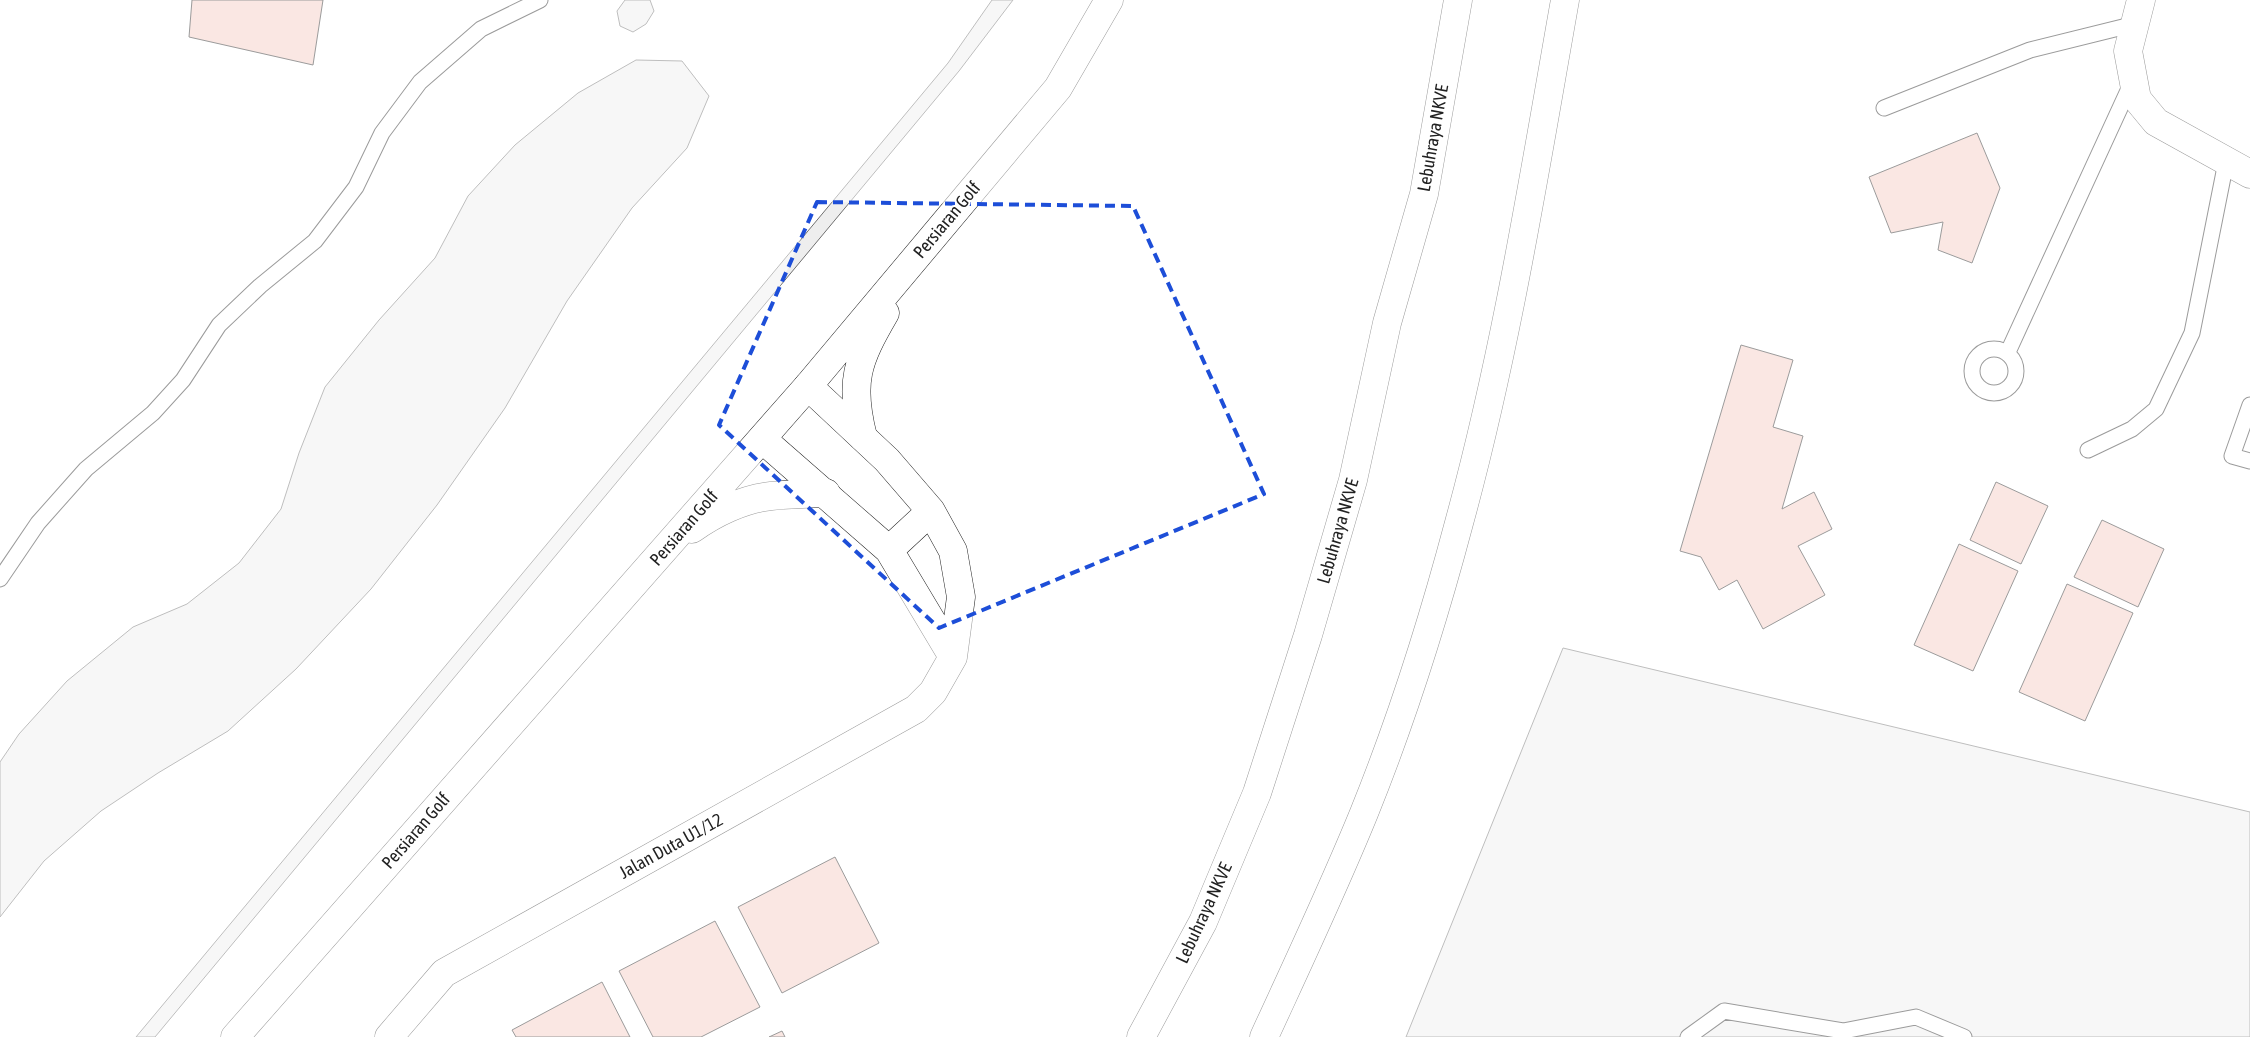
<svg xmlns="http://www.w3.org/2000/svg" width="2250" height="1037" viewBox="0 0 2250 1037" font-family="'Asap Condensed',sans-serif">
<style>
.green{fill:#eee;stroke:#6f6f6f}
.building{fill:#f3c9c0;stroke:#222}
.lines{fill:none;stroke-linecap:round;stroke-linejoin:round}
.service-casing{stroke:#222;stroke-width:17}
.minor-casing{stroke:#222;stroke-width:29}
.tertiary-casing{stroke:#222;stroke-width:29}
.motorway-casing{stroke:#222;stroke-width:29}
.service{stroke:#fff;stroke-width:15}
.minor{stroke:#fff;stroke-width:28}
.tertiary{stroke:#fff;stroke-width:28}
.motorway{stroke:#fff;stroke-width:28}
.marked{fill:none;stroke:#1d4ed8;stroke-width:4;stroke-dasharray:10 6;stroke-linejoin:round}
.labels{text-anchor:middle;stroke-width:4;stroke-linejoin:round;paint-order:stroke}
.street-label{font-size:18px;fill:#222;stroke:#fff}
</style>
<rect width="100%" height="100%" fill="#fff"/>
<path class="green" d="M625,0H650L654,11L646,24L633,32L620,26L617,11Z
M992,0H1013L959,71L155,1037H136L948,63Z
M636,60L682,61L709,96L687,148L632,208L567,301L505,408L437,505L371,589L296,669L228,731L158,773L101,811L44,861L0,917V762L19,734L67,681L133,627L187,604L239,563L281,509L299,453L325,387L379,320L435,258L468,196L515,145L578,93Z
M1563,648L2250,812V1037H1406Z"/>
<path class="building" d="M192,0H323L313,65L189,37Z
M1977,133L2000,188L1972,263L1938,250L1943,222L1891,233L1869,177Z
M1741,345L1793,360L1773,427L1803,436L1782,509L1814,492L1832,529L1798,546L1825,595L1763,629L1737,580L1719,590L1701,557L1680,551Z
M1996,482L2048,506L2021,564L1970,540Z
M2102,520L2164,549L2138,607L2074,577Z
M1959,544L2018,571L1973,671L1914,645Z
M2067,584L2133,613L2085,721L2019,692Z
M835,857L879,943L782,993L738,907Z
M715,921L760,1007L701,1037H653L619,971Z
M602,982L630,1037H516L512,1030Z
M782,1031L785,1037H769Z"/>
<g class="lines">
<g class="service-casing">
<path id="service" d="M1884,108L2030,50L2135,24
M1972 371a22 22 0 1 1 44 0a22 22 0 1 1-44 0Z
M2008,352L2132,82
M2250,405L2232,456L2250,461
M2088,450L2132,429L2156,409L2192,333L2226,162
M0,579L38,523L86,469L153,413L183,380L219,325L260,286L315,241L356,187L382,133L420,82L481,29L540,0
M1688,1037L1724,1011L1843,1031L1916,1017L1964,1037"/>
</g>
<g class="minor-casing">
<path id="minor" d="M2141,0L2128,51L2137,99L2156,122L2250,174
M762,439L889,550L953,657
M889,550L931,511
M389,1037L444,973L916,709L933,692L953,657L961,597L953,551L931,511L887,460L808,386"/>
</g>
<g class="tertiary-casing">
<path id="tertiary" d="M863,437C849,382 857,361 885,313
M692,529C714,513 743,499 771,496C789,494 808,494 826,493
M235,1037L808,386L1058,88L1109,0"/>
</g>
<g class="motorway-casing">
<path id="motorway" d="M1141,1037L1203,922L1257,793L1308,635L1353,480L1387,323L1424,194L1458,0
M1264,1037C1298,963 1333,889 1364,813C1402,719 1433,621 1459,523C1506,352 1534,175 1565,0"/>
</g>
<use href="#service" class="service"/>
<use href="#minor" class="minor"/>
<use href="#tertiary" class="tertiary"/>
<use href="#motorway" class="motorway"/>
</g>
<path d="M0 0H2250V1037H0ZM817,202L1133,206L1264,494L939,628L719,425Z" fill="#fff" fill-opacity=".55" fill-rule="evenodd"/>
<path class="marked" d="M817,202L1133,206L1264,494L939,628L719,425Z"/>
<g class="labels">
<g class="street-label">
<text transform="translate(1433 138) rotate(-80)" y="6">Lebuhraya NKVE</text>
<text transform="translate(947 220) rotate(-50)" y="6">Persiaran Golf</text>
<text transform="translate(684 528) rotate(-49)" y="6">Persiaran Golf</text>
<text transform="translate(1338 531) rotate(-74)" y="6">Lebuhraya NKVE</text>
<text transform="translate(416 831) rotate(-49)" y="6">Persiaran Golf</text>
<text transform="translate(671 846) rotate(-29)" y="6">Jalan Duta U1/12</text>
<text transform="translate(1204 913) rotate(-65)" y="6">Lebuhraya NKVE</text>
</g>
</g>
</svg>
